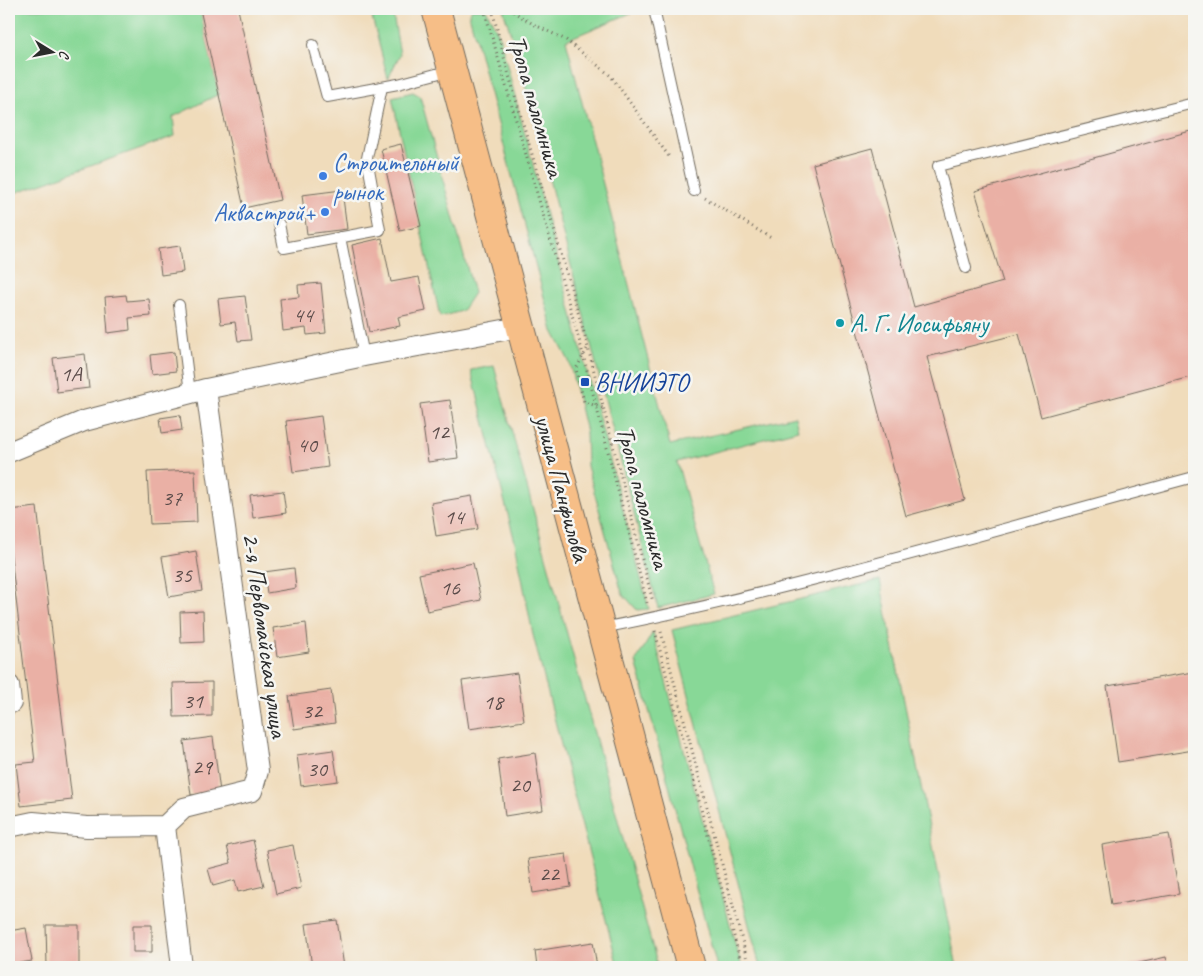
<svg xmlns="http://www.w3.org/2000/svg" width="1203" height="976" viewBox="0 0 1203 976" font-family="Caveat,sans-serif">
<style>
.green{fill:#88d897;stroke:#5a8261}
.building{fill:#eab0a5}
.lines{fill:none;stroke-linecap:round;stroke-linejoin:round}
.service-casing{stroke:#70695d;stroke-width:12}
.minor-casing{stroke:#70695d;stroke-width:22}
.primary-casing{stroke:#70695d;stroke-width:30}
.path{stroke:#70695d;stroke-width:3;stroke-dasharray:1 4;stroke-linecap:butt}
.service{stroke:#fff;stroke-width:10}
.minor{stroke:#fff;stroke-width:20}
.primary{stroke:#f6be87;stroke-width:28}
.shop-dot{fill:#3f7fe0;stroke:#f6f6f2;stroke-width:2}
.culture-dot{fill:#0f9aa8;stroke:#f6f6f2;stroke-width:2}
.transit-dot{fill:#1a4fb4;stroke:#f6f6f2;stroke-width:2}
.labels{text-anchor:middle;stroke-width:5;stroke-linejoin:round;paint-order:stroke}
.number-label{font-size:22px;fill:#5b4c4a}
.street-label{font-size:25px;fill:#2b2b2b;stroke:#f6f6f2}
.shop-label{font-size:25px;fill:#366cbe;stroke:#f6f6f2;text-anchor:start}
.culture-label{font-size:25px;fill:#0d838f;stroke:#f6f6f2;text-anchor:start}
.transit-label{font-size:25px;fill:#164399;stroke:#f6f6f2;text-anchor:start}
</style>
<rect width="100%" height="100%" fill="#f6f6f2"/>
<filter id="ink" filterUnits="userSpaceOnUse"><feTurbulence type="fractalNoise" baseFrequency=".02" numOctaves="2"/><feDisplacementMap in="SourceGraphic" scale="10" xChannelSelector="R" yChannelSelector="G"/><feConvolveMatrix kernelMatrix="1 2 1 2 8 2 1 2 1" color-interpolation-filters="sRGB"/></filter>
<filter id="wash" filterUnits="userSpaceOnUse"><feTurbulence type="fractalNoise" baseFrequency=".0096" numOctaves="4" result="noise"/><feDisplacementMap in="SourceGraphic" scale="20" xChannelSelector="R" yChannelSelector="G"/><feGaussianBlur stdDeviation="1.12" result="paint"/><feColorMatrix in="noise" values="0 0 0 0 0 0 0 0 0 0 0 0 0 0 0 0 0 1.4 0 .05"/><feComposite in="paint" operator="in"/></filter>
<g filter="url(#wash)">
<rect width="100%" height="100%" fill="#f0dcbb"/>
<path class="green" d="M9,9H200L219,94L173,117L175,136L9,195Z
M370,9H392L400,54L388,79Z
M472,9H486L499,35L649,609L637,610L622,593L587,466L586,432L569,361L553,331L469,14Z
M503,9L638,10L566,40L670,445L795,416L798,430L677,462L714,594L658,608L517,53Z
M413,92L420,96L474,293L462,311L440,317L392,97Z
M494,366L658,967H618L533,635L515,542L471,370Z
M880,580L957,967H760L672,630Z
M653,632L736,947L742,967H717L636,661Z"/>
<g id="blocks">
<path class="building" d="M200,9H238L280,200L244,208Z
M1194,130V376L1041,417L1019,334L927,357L965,500L906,516L813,164L872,148L914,307L1003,282L975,191Z
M401,144L421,226L400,231L381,149Z
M342,190L347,229L307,234L302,195Z
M382,238L391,282L419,277L426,311L398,317L400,326L369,332L352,245Z
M180,246L183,272L161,275L158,249Z
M321,283L326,333L307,335L306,328L283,331L280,299L299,297L298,285Z
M126,295L127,301L149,299L151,316L129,318L130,330L108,333L105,297Z
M245,296L251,340L238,341L235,322L221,324L218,299Z
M9,306H10L12,323L9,324Z
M174,352L176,371L152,374L150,355Z
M85,354L89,388L57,392L53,358Z
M450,400L458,458L428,462L420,404Z
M180,415L182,430L162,433L160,418Z
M321,416L328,467L293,472L286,421Z
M195,470L197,522L150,524L147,472Z
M283,491L286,513L253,518L250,495Z
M472,496L478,529L436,536L431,503Z
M37,507L72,800L21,806L16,764L35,762L9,539V510Z
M196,551L202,591L169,597L162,557Z
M473,563L481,600L427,611L419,574Z
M294,568L296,588L267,593L264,572Z
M203,611L204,642L181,643L180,612Z
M306,623L309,652L277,657L273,628Z
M1194,672V750L1118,762L1107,686Z
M517,673L524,721L469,729L462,681Z
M212,682V716L174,717L173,683Z
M331,690L335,723L294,729L289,696Z
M213,737L220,792L191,795L184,741Z
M333,750L338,781L301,786L297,755Z
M535,753L543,810L505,816L498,759Z
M1169,834L1179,894L1111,905L1102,845Z
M253,840L264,886L238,892L235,880L213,886L208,869L231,863L227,846Z
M293,845L301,888L276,894L267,850Z
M566,854L571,887L533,893L528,859Z
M337,920L344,967H312L306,924Z
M46,925H79V965L47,966Z
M133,925H152V952H133Z
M26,928L32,961L9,965V931Z
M593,942L597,967H537L535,951Z
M1166,957L1168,967H1126V966Z"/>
</g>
</g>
<g filter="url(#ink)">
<use href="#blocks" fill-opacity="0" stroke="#70695d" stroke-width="1"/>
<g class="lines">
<g class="service-casing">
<path id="service" d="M654,9L694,191
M313,45L327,97L398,84L451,70
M279,224L284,248L380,230L367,158L382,87
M340,237L364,356
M966,268L938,166L1194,103
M179,305L190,393
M602,628C800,589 999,529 1194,477"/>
</g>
<g class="minor-casing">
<path id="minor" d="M9,452L84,421L206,389L364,356L520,327
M9,685L11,703
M165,826L182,967
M9,827L33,822L87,827L165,826L184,808L252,791L258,771L206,389"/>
</g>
<g class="primary-casing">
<path id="primary" d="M436,9L691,967"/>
</g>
<path class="path" d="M484,9L579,339L647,603
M492,9L506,65L585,336L653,602
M509,9L533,24L566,40L611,76L670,158
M705,198L771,238
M587,349L576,369L584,402L603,408
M655,631L742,967
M661,632L749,967"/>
<use href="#service" class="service"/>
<use href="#minor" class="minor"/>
<use href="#primary" class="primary"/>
</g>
</g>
<g class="shop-dot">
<circle cx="323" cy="176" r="5"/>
<circle cx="325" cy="212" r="5"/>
</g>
<circle class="culture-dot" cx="840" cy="323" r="5"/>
<rect class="transit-dot" x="580" y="377" width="10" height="10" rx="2.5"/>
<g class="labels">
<g class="number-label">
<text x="303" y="322">44</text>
<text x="71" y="381">1А</text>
<text x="439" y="439">12</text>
<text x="307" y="452">40</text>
<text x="172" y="505">37</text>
<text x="454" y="524">14</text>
<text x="182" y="582">35</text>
<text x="450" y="595">16</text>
<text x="193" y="708">31</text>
<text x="493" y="709">18</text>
<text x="312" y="718">32</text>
<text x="202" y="774">29</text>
<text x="317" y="776">30</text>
<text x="520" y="792">20</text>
<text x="549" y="881">22</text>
</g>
<g class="street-label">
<text transform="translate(537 106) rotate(74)" y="9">Тропа паломника</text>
<text transform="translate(563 488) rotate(75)" y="9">улица Панфилова</text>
<text transform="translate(644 497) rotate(75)" y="9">Тропа паломника</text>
<text transform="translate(266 635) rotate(82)" y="9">2-я Первомайская улица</text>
</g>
<g class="shop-label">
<text x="333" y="171">Строительный<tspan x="333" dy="29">рынок</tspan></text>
<text x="315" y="221" text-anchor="end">Аквастрой+</text>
</g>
<g class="culture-label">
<text x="850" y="332">А. Г. Иосифьяну</text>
</g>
<g class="transit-label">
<text x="595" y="391">ВНИИЭТО</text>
</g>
</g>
<rect width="1203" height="976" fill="none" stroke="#f6f6f2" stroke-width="30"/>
<g transform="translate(52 52) rotate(100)" stroke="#f6f6f2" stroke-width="4" paint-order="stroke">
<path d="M0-4L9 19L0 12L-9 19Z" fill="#2b2b2b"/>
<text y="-8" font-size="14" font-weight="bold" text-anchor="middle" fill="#2b2b2b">С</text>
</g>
</svg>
